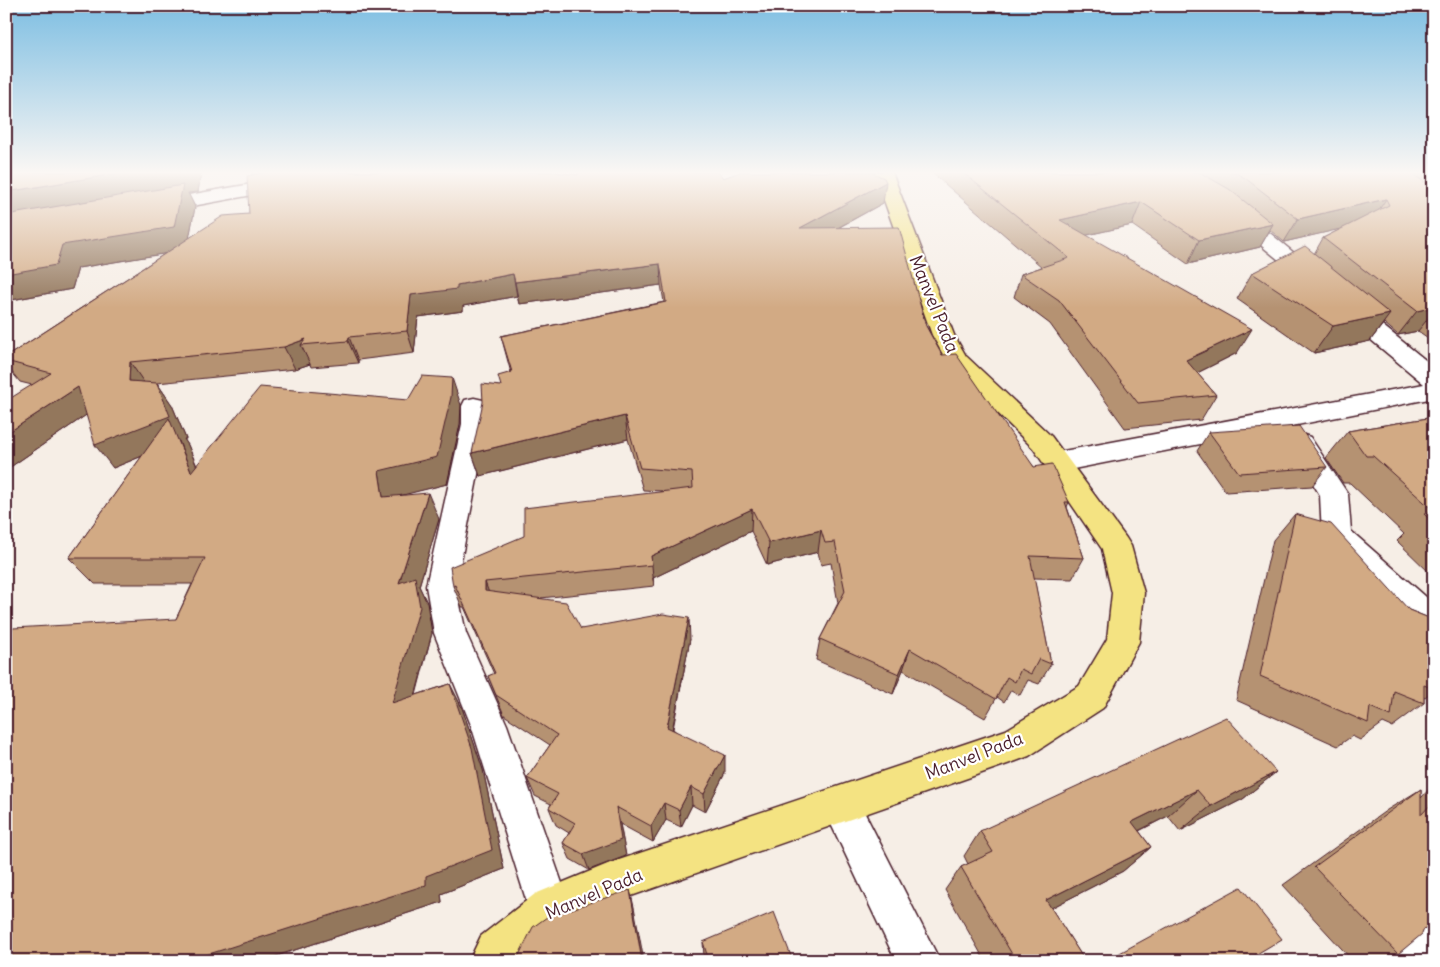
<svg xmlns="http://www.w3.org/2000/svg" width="1440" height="967" viewBox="0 0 1440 967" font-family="Delius,sans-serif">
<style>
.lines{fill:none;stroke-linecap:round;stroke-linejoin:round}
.minor-casing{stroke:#4a1f2b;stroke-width:3}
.major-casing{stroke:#4a1f2b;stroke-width:3}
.minor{fill:#fff;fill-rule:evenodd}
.major{fill:#f4e382;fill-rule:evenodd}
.wall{fill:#b59272;stroke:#4a1f2b}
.shaded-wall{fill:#93775c;stroke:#4a1f2b}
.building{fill:#d2aa84;stroke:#4a1f2b}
.labels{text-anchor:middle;stroke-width:4.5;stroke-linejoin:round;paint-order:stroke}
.street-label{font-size:18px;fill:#4a1f2b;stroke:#fff}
</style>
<rect width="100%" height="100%" fill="#f6eee6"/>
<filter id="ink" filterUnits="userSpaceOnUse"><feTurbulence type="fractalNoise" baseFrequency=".02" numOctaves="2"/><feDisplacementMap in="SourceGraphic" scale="10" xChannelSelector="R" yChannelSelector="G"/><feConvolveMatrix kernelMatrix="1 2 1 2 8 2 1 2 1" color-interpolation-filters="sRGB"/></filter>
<g filter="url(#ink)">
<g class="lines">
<g class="minor-casing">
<path id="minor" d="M320,172H359L356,176L350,177L154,213L147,211L145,207L147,203L154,201Z
M1237,210L1244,212L1321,275L1324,279L1321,283L1314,285L1307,283L1230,220L1228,216L1230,212Z
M1348,302L1356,304L1434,367V398L1058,472L1049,469L1045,462L1049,455L1058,452L1424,384L1340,314L1337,309L1340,304Z
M474,398L483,400L486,406L488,424L456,586L466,633L507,725L571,909L565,924L550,930L535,924L529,909L471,725L434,633L426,586L462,424V406L465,400Z
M1301,434L1310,437L1348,494L1351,531L1434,604V638L1423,634L1327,544L1322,536L1320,495L1288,443L1292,437Z
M841,786L854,792L940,961H896L822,805L828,792Z
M1434,916V961H1381L1387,946L1419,922Z"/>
</g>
<g class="major-casing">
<path id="major" d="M874,172H892L954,335L966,356L1051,436L1126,538L1131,546L1144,593L1139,642L1103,708L1029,756L1016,761L614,902L565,924L518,961H469L481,936L535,894L610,863L1006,730L1079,686L1107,639L1112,593L1102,549L1033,448L949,365L932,335Z"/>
</g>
<use href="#minor" class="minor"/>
<use href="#major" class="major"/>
</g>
<path class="wall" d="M6,172H201L198,192L188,193L195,207L189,238L249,214L252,175L251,172H554L578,175L723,178L883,203L838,228L926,326L942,355L1034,467L1069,502L1067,507L1084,558L1072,579L1034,578L1051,664L1039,684L1028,680L1020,695L1011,690L1004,702L997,697L985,718L903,670L893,694L816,660L820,639L838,603L831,563L821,565L818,552L767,565L751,531L653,578L654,586L541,598L581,629L690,639L673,729L725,773L705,812L692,805L681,827L666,820L653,842L620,824L626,856L589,870L570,859L563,843L569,833L556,825L549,808L551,804L535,796L527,778L550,745L504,715L488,676L494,674L464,607H462L453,586L662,491L643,490L628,439L480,476L472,453L501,386L511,373L501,336L664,302L661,285L519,304L517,296L463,306V311L418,317L414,353L358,360V363L311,367L310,364L295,369L157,383L172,405L186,439H184L188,445L197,466L461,405L460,424L447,484L400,495L439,519L419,586L427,603L432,633L416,695L450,684L462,708L483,770L504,869L441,894L442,902L261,961H6L176,619L192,584H95L69,558L142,456L113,468L86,415L6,470L32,385L20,382L6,365V357L166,253L78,268L72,289L6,301Z
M931,172H1434V342L1418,331L1398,335L1384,323L1370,341L1314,353L1237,299L1252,273L1314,254L1323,238L1343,228L1284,242L1270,230L1260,247L1188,264L1132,225L1086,235L1237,353L1197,373L1216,395L1201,420L1125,428L1050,324L1014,297L1021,274L1042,267Z
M1434,417V577L1397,541L1404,534L1350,483H1343L1326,458L1348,431Z
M1209,432L1327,467L1312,486L1226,492L1197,451Z
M1295,514L1409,610L1434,620V690L1424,698V703L1392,727L1383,723L1360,740L1352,736L1338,746L1236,700L1273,540Z
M1276,772L1243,799L1180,831L1168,816L1139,831L1151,847L1123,871L1051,908L1085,961H985L945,890L961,867L968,864L964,856L980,831Z
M1434,784V922L1424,929L1398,954L1381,961H1353L1283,885L1387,810L1421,789V798Z
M703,942L793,961H705L704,957Z"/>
<path class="shaded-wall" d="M126,172H201L198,192L188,193L195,207L187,250L78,268L72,289L6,301V192Z
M251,172H308L255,181Z
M886,182L883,203L799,249L800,228Z
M1386,199L1371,222L1284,242L1298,219Z
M1141,202L1132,225L1052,243L1060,220Z
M1273,224L1260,247L1188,264L1199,240Z
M660,264L661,285L519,304L515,282Z
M513,274L517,296L463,306V311L418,317L414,353L407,331L411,295L457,285Z
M1434,307V311L1418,331L1398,335L1417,311Z
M1390,314L1370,341L1314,353L1333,326Z
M1252,329L1237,353L1173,385L1186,360Z
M349,337L358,360V363L348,341Z
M306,339L301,345L310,364L295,369L284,347Z
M130,362L145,384L129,381Z
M452,378L461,405L460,424L447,484L391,498L383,497L379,471Z
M157,383L172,405L186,439H184L188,445L210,499L191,472L179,441L113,468L95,445Z
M78,387L95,409L6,470V434Z
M625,416L628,439L480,476L472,453Z
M428,493L439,519L419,586L427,603L432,633L407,726L392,703L399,583Z
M752,509L751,531L653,578L654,586L651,556Z
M821,530L818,552L767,565L769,543Z
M485,582L493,604L485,591Z
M689,618L690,639L669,746L667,727Z
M910,649L903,670L893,694L899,674Z
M450,684L462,708L483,770L504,869L441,894L442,902L261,961H187L426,876Z
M725,755V773L705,812L704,794Z
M1276,772L1243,799L1180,831L1211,806Z
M691,787L692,805L681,827L679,810Z
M1197,790L1168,816L1106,847L1132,822Z
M664,803L666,820L653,842L651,826Z
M616,807L620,824L626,856L589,870L583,854Z
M1151,847L1123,871L1024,922L1046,900Z
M630,890L634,907L644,961H642Z"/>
<path class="building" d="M6,172H126L6,192Z
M267,172H554L578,175V172H718L723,178L740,172H871L884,178L886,182L800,228L899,227L926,326L942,355L956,354L1034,467L1052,464L1069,502H1065L1084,558L1030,556L1051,664L1039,659L1031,674L1021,669L1015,682L1007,677L996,699L910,649L899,674L820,639L845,591L835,542L825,543L821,530L769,543L752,509L651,556L652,565L485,582V591L566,602L581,629L663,614L689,618L667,727L725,755L704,794L691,787L679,810L664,803L651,826L616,807L621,840L583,854L563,843L575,823L549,808L558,794L527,778L557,735L496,695L488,676L495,673L455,585L453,586L450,567L524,536V508L693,488L692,472L640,468L625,416L472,453L483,402L482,384L501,386L498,376L512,372L501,336L666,302L660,264L515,282L513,274L457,285V289L411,295L407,331L349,337L348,341L301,345L306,339L284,347L130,362L129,381L157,383L170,416L95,445L78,387L6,434V401L51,373L6,361V357L223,216L249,214L247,176Z
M962,172H1199L1229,189L1273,224L1199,240L1141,202L1060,220L1252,329L1186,360L1216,395L1138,403L1059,300L1021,274L1069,258Z
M1234,172H1409L1434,188V307L1417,311L1323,238L1389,205L1386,199L1298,219L1245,178Z
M183,185L174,227L62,245L56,265L6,274V215Z
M1305,246L1390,314L1333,326L1252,273Z
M422,376L452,378L451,397L437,457L379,471L383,497L428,493L399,583L415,577L420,607L392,703L450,684L472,748L492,850L426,876V885L187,961H6V638L13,628L176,619L205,558H69L169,418L191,472L260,387L408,400Z
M1434,417V511L1373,456H1366L1348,431Z
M1299,426L1327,467L1239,473L1209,432Z
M1434,512V524L1424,514Z
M1295,514L1331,524L1409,610L1434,620V689L1424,685V703L1394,691L1391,716L1370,707L1368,723L1260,676Z
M1226,717L1276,772L1211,806L1197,790L1132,822L1151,847L1046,900L1085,961H1016L961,867L993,852L980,831Z
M1421,789V815L1434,801V922L1424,929L1422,934L1398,954L1314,867Z
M1241,887L1282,939L1245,961H1105Z
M630,890L642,961H516L533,927L547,917Z
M774,912L793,961H709L703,942Z"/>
</g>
<linearGradient id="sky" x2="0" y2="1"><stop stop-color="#7dbee2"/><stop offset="0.56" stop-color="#fbf7f4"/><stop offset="1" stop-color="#fbf7f4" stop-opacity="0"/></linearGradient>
<rect width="1440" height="308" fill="url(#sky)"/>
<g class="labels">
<g class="street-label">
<text transform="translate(934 304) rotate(68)" y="6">Manvel Pada</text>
<text transform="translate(974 756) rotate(-21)" y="6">Manvel Pada</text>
<text transform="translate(594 894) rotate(-23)" y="6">Manvel Pada</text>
</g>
</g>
<rect width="1440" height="967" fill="none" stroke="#fff" stroke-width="25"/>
<rect x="12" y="12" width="1415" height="942" fill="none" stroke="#4a1f2b" stroke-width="2" filter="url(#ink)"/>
</svg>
